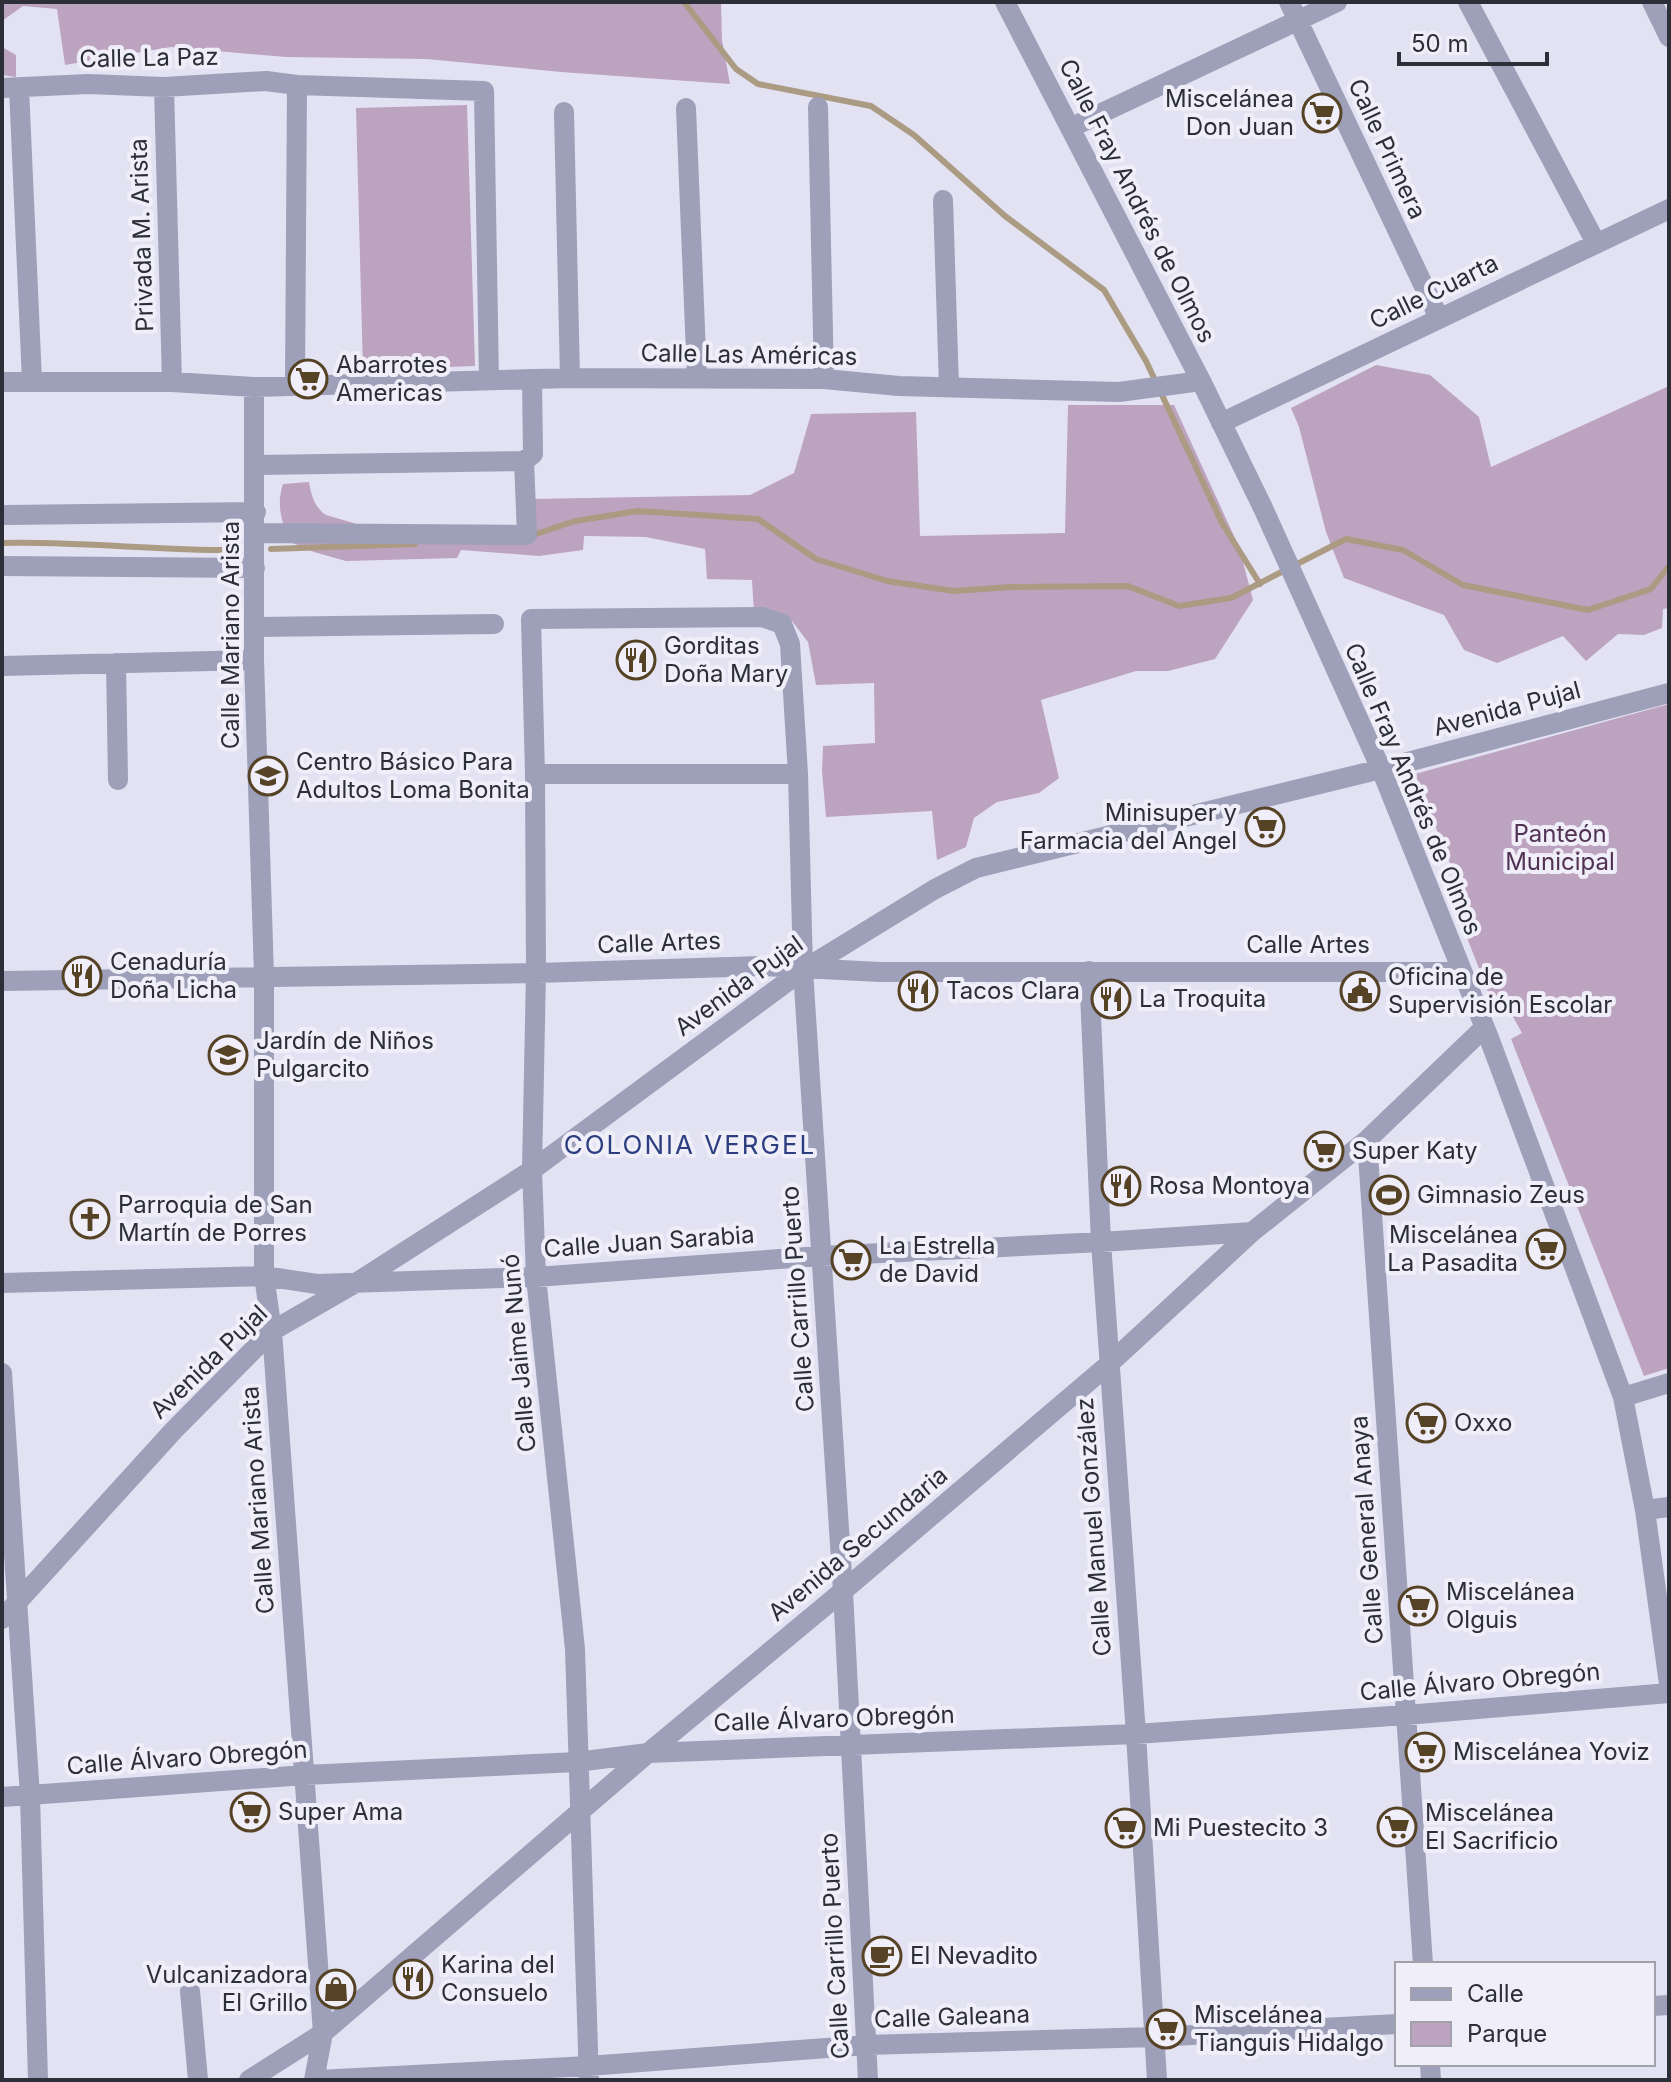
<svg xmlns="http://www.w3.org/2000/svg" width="1671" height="2082" viewBox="0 0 1671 2082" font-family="Inter,sans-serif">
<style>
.green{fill:#bca3c0}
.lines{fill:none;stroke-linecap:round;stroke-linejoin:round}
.stream{stroke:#ac9b83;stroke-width:6}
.minor{stroke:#9e9fb8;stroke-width:20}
.labels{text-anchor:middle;stroke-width:8;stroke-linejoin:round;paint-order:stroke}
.street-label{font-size:24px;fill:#2c2e38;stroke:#efeef9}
.poi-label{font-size:24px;fill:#2c2e38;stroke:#efeef9;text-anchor:start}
.park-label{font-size:24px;fill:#513254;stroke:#efeef9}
.neighbourhood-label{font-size:26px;letter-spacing:2px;fill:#2c3e80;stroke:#efeef9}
</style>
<rect width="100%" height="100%" fill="#e3e2f2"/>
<path class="green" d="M2,2H721L722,40L730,84L561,72L427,59L286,57L171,47L65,65L57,9L23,6L2,21Z
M2,47L16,55V77L2,75Z
M467,105L475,366L363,370L356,108Z
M1376,365L1430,375L1479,417L1491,467L1669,386V608L1663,609L1662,628L1644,635L1618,634L1586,661L1563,636L1497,663L1464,650L1444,615L1344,578L1326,532L1299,427L1291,408Z
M1068,405H1174L1239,547L1253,600L1215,659L1168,671H1136L1041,700L1059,778L1039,793L997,802L974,818L966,847L937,860L932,811L826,817L822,771L823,746L875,743L874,683L816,685L808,642L792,621L754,612L752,580L707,579L705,549L646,537L584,536L583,550L539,556L461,550L457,558L346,561L314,552L288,541C282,520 276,505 283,484L309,482C311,495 315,508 326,515L394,535L521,526L533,499L750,495L794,473L811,414L916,412L920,536L1065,533Z
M1669,704V1368L1644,1376L1511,1039L1522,1033L1500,994L1491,999L1453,902L1463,897L1415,774Z"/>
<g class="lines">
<path class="stream" d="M684,2L736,69L758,84L871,106L914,135L1005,216L1104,290L1146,361L1222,523L1260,584
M530,536L575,521L638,511L758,519L816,559L887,581L954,591L1011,587L1128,586L1179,606L1231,598L1346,539L1403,550L1463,585L1588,610L1651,589L1669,566
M2,543C81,541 160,551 239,550
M271,549L415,544"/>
<path class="minor" d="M1005,2L1201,381L1263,508L1381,769L1489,1038L1623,1397L1645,1510L1669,1684
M1289,2L1439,318
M1468,2L1596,243
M1652,2L1669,37
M164,87L172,382
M2,88L88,84L164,87L266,81L297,85L484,91L489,381
M19,88L32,381
M818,107L824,379
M686,108L697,378
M564,112L570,378
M1070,128L1337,2
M943,200L949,387
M2,382H172L254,387L570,378L824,379L899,386L1119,392L1201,381
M295,384L297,85
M254,387V660L264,976V1276L272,1331L323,2033L314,2080
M1221,423L1669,209
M256,465L524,461
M6,515L256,512
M255,533L527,535L524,461L533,454L532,379
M2,566L255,568
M256,627L494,624
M116,663L118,780
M2,666L254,660
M535,774H798
M1089,971L1101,1242L1136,1734L1157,2080
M2,981L536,973L762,966L880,972H1462
M1367,1140L1423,1964
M2,1283L264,1276L317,1284L536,1277L821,1256L1101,1242L1252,1232
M2,1373L30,1796L38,2080
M1623,1397L1669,1383
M1645,1510L1669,1507
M2,1619L174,1430L272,1331L359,1281L532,1170L803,970L935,889L976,868L1381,769L1669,693
M2,1797L305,1775L577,1762L648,1753L1136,1734L1406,1715L1669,1693
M190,1991L198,2080
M1653,2006L1669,2005
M1430,2064L1431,2080
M249,2080L323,2033L648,1753L843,1591L1108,1365L1252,1232L1367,1140L1484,1028
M318,2080L588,2066L866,2045L1155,2037L1397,2024
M589,2080L575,1649L536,1277L532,1170L536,973L535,774L531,619L762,617L782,624L790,644L798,774L803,970L843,1591L868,2080"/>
</g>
<defs>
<g id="supermarket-ring" transform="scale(2)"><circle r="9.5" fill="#efeef9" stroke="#564325" stroke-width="1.5"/><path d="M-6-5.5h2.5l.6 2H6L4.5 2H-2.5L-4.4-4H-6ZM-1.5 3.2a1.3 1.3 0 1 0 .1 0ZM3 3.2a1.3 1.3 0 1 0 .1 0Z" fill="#564325"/></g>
<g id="restaurant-ring" transform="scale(2)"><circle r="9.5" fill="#efeef9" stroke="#564325" stroke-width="1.5"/><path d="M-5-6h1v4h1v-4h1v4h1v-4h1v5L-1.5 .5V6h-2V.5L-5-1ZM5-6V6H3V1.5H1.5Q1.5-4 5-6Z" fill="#564325"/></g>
<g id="university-ring" transform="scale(2)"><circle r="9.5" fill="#efeef9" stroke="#564325" stroke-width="1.5"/><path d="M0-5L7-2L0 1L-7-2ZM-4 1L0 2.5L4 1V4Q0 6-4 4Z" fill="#564325"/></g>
<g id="civic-ring" transform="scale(2)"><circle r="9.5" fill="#efeef9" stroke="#564325" stroke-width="1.5"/><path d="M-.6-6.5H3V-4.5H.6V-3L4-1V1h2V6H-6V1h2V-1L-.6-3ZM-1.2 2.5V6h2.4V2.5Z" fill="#564325"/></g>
<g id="school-ring" transform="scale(2)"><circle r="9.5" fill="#efeef9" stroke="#564325" stroke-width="1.5"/><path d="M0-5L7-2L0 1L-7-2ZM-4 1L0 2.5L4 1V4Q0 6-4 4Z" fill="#564325"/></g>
<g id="stadium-ring" transform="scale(2)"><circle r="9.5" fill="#efeef9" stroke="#564325" stroke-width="1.5"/><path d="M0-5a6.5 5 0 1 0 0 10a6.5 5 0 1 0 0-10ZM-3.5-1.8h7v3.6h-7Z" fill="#564325"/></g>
<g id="church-ring" transform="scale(2)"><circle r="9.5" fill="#efeef9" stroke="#564325" stroke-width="1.5"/><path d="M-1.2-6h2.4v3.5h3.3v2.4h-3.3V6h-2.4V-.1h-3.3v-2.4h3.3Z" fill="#564325"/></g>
<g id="cafe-ring" transform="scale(2)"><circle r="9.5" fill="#efeef9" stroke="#564325" stroke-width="1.5"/><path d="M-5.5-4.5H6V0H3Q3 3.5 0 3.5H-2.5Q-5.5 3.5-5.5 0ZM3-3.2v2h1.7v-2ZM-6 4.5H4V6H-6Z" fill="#564325"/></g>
<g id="shop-ring" transform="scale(2)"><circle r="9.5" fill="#efeef9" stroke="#564325" stroke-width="1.5"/><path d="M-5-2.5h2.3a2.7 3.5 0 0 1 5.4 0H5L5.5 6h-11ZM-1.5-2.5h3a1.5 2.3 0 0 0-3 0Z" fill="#564325"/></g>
</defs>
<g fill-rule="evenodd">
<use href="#supermarket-ring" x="1322" y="113"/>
<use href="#supermarket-ring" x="308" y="379"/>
<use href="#restaurant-ring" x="636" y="660"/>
<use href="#university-ring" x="268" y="776"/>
<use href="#supermarket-ring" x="1265" y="827"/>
<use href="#restaurant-ring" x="82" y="976"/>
<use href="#restaurant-ring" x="918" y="991"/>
<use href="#civic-ring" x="1360" y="991"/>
<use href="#restaurant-ring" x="1111" y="999"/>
<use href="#school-ring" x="228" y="1055"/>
<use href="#supermarket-ring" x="1324" y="1151"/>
<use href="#restaurant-ring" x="1121" y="1186"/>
<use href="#stadium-ring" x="1389" y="1195"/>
<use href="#church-ring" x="90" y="1219"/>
<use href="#supermarket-ring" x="1546" y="1249"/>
<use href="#supermarket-ring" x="851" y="1260"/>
<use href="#supermarket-ring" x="1426" y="1423"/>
<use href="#supermarket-ring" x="1418" y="1606"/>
<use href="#supermarket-ring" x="1425" y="1752"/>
<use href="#supermarket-ring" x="250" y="1812"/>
<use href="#supermarket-ring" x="1397" y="1827"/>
<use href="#supermarket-ring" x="1125" y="1828"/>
<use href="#cafe-ring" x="882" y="1956"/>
<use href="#restaurant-ring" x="413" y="1979"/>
<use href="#shop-ring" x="336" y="1989"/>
<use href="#supermarket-ring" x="1166" y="2029"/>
</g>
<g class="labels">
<g class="street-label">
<text transform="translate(149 58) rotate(-1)" y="8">Calle La Paz</text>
<text transform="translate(1387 149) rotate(65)" y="8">Calle Primera</text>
<text transform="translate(1137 201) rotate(63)" y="8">Calle Fray Andrés de Olmos</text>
<text transform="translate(142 235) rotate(-92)" y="8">Privada M. Arista</text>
<text transform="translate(1434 292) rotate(-26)" y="8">Calle Cuarta</text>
<text transform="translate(749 355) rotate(1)" y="8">Calle Las Américas</text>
<text transform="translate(231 635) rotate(-90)" y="8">Calle Mariano Arista</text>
<text transform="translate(1507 709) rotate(-15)" y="8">Avenida Pujal</text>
<text transform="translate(1413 789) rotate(67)" y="8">Calle Fray Andrés de Olmos</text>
<text transform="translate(659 943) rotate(-2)" y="8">Calle Artes</text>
<text x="1308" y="953">Calle Artes</text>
<text transform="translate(739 986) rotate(-36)" y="8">Avenida Pujal</text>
<text transform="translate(649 1242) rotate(-4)" y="8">Calle Juan Sarabia</text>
<text transform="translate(798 1299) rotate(-94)" y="8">Calle Carrillo Puerto</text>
<text transform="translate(519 1353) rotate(-95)" y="8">Calle Jaime Nunó</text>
<text transform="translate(209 1362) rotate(-44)" y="8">Avenida Pujal</text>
<text transform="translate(258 1500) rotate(-94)" y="8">Calle Mariano Arista</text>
<text transform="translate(1094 1527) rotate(-94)" y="8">Calle Manuel González</text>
<text transform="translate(1367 1530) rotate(-94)" y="8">Calle General Anaya</text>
<text transform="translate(858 1544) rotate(-40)" y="8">Avenida Secundaria</text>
<text transform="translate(1480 1682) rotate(-5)" y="8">Calle Álvaro Obregón</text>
<text transform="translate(834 1719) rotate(-2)" y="8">Calle Álvaro Obregón</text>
<text transform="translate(187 1758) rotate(-4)" y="8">Calle Álvaro Obregón</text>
<text transform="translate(835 1946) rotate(-93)" y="8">Calle Carrillo Puerto</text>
<text transform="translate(952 2017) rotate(-2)" y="8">Calle Galeana</text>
</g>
<g class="poi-label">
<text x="1294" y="107" text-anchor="end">Miscelánea<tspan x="1294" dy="28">Don Juan</tspan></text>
<text x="336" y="373">Abarrotes<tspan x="336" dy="28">Americas</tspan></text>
<text x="664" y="654">Gorditas<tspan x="664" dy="28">Doña Mary</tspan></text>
<text x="296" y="770">Centro Básico Para<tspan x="296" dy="28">Adultos Loma Bonita</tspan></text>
<text x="1237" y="821" text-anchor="end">Minisuper y<tspan x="1237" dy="28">Farmacia del Angel</tspan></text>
<text x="110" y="970">Cenaduría<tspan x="110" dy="28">Doña Licha</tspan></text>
<text x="1388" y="985">Oficina de<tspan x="1388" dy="28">Supervisión Escolar</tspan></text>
<text x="946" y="999">Tacos Clara</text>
<text x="1139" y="1007">La Troquita</text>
<text x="256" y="1049">Jardín de Niños<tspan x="256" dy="28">Pulgarcito</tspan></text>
<text x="1352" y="1159">Super Katy</text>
<text x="1149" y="1194">Rosa Montoya</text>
<text x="1417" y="1203">Gimnasio Zeus</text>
<text x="118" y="1213">Parroquia de San<tspan x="118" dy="28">Martín de Porres</tspan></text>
<text x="1518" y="1243" text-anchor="end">Miscelánea<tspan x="1518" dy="28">La Pasadita</tspan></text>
<text x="879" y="1254">La Estrella<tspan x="879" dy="28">de David</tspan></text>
<text x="1454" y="1431">Oxxo</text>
<text x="1446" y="1600">Miscelánea<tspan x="1446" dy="28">Olguis</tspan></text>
<text x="1453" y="1760">Miscelánea Yoviz</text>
<text x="278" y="1820">Super Ama</text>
<text x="1425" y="1821">Miscelánea<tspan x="1425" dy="28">El Sacrificio</tspan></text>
<text x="1153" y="1836">Mi Puestecito 3</text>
<text x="910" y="1964">El Nevadito</text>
<text x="441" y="1973">Karina del<tspan x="441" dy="28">Consuelo</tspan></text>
<text x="308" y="1983" text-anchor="end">Vulcanizadora<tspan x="308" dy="28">El Grillo</tspan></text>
<text x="1194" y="2023">Miscelánea<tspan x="1194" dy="28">Tianguis Hidalgo</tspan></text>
</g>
<g class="park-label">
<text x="1560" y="842">Panteón<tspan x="1560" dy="28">Municipal</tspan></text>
</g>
<g class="neighbourhood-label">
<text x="690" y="1154">COLONIA VERGEL</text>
</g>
</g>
<rect width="1671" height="2082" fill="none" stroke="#2c2e38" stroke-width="8"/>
<rect x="1395" y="1962" width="260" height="104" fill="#efeef9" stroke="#a1a1ac" stroke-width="2"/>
<rect x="1411" y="1988" width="40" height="12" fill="#9e9fb8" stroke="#a1a1ac" stroke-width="2"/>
<text x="1467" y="2002" font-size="24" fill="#2c2e38">Calle</text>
<rect x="1411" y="2022" width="40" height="24" fill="#bca3c0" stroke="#a1a1ac" stroke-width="2"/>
<text x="1467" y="2042" font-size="24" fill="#2c2e38">Parque</text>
<path d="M1399 52v12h148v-12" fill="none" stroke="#2c2e38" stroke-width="4"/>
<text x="1411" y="52" font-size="24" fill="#2c2e38" stroke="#efeef9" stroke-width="6" paint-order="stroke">50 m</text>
</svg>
